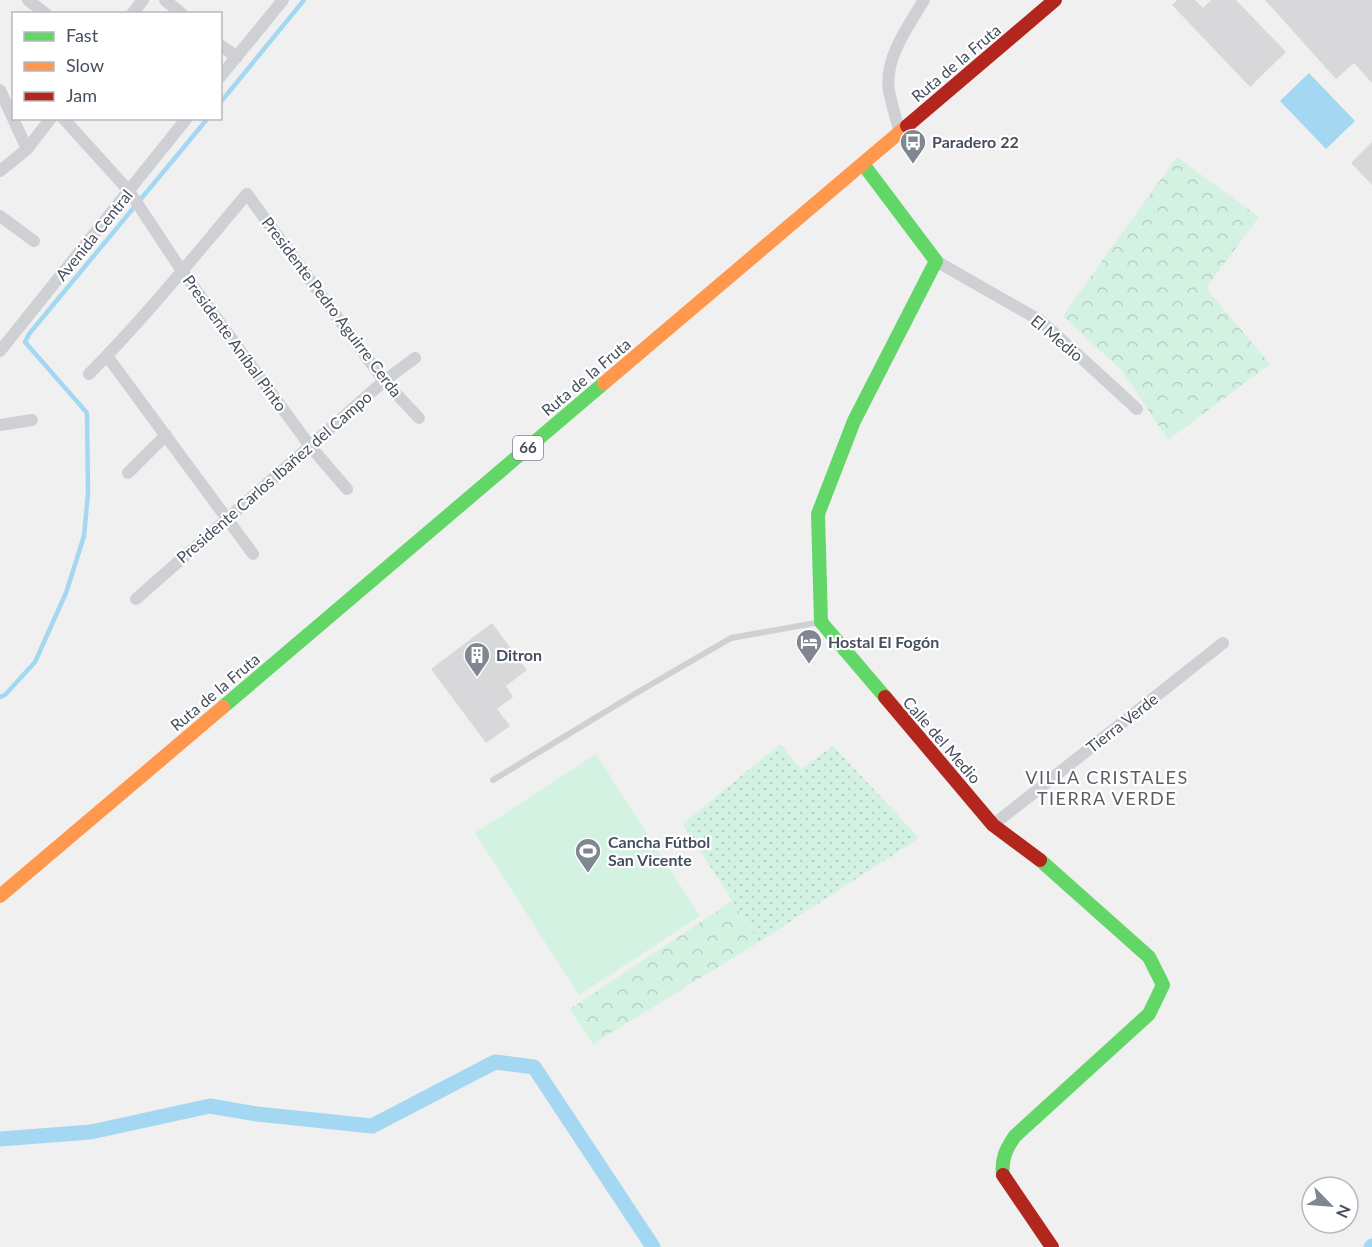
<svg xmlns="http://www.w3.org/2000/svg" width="1372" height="1247" viewBox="0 0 1372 1247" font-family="Lato,sans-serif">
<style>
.grass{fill:url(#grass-dots)}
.forest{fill:url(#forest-crowns)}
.garden{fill:#d3f2e2}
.water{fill:#a4d8f2}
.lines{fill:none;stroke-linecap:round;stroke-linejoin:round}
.stream{stroke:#a4d8f2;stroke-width:4.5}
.canal{stroke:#a4d8f2;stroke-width:15}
.building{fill:#d8d8da}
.lane{stroke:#ced0d4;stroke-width:6}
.street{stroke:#ced0d4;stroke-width:12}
.fast{stroke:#63d668;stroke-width:14}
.slow{stroke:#ff974d;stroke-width:14}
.jam{stroke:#b3261e;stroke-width:14}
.labels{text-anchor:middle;stroke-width:4.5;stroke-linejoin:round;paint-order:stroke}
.shield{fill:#fff;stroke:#7d848e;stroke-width:1.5}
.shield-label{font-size:15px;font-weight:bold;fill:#454f5e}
.street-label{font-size:16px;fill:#454f5e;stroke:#fff}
.poi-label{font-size:16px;font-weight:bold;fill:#454f5e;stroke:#fff;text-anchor:start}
.neighbourhood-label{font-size:18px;letter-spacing:1.5px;fill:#5b5e65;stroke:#fff}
</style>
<defs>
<pattern id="grass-dots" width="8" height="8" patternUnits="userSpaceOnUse" patternTransform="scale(1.5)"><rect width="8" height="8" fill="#d3f2e2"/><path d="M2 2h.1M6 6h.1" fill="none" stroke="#b6d1c4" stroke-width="1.8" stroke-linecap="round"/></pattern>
<pattern id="forest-crowns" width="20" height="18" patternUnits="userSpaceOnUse" patternTransform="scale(1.5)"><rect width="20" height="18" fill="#d3f2e2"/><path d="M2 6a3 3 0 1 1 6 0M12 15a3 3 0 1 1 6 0" fill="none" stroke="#b6d1c4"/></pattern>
</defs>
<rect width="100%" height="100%" fill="#f1f0f0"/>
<path class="grass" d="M780,744L801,769L833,746L919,838L759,942L683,824Z"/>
<path class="forest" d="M1177,157L1259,217L1206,288L1270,364L1168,440L1123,372L1063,316L1106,255Z
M732,901L759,942L593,1044L570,1009Z"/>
<path class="garden" d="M596,754L700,916L579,995L475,833Z"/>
<path class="water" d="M1309,73L1355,121L1326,149L1280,101Z"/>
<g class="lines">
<path class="stream" d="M220,103L304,0
M0,697L5,695L35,662L66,593L84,536L88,493L87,413L25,342L29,334L208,118"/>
<path class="canal" d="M0,1139L91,1132L210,1106L257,1114L372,1126L495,1062L534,1067L653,1247
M1371,1247L1372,1246"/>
</g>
<path class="building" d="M1177,0H1195L1203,8L1211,0H1236L1286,52L1250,87L1172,5Z
M1265,0H1372V83L1354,63L1336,79Z
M1372,142V185L1351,163Z
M492,623L527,670L506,686L513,697L497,709L510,726L486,743L431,669Z"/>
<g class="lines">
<path class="lane" d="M493,780L638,692L731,638L821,622"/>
<path class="street" d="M28,0L46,14
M165,0L182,14
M132,14L143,0
M220,45L237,57
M220,77L283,0
M0,90L27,149
M63,118L129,191L182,271L310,446L347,489
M900,133C896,119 892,105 889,91C884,58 908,27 924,0
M0,171L27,149L51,118
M0,216L34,241
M936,261L1041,321L1137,409
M0,351L187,118
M107,356L253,554
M89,374C145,318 195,255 247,194L384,381L419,418
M0,425L32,420
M128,473L166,435
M136,599L384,381L415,358
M993,825L1223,643"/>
<path class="fast" d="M863,164L936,261L854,421L818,514L821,622L885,697
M223,707L604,383
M1003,1175C1001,1159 1006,1149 1015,1136L1149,1014L1163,985L1149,957L1040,860"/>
<path class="slow" d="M604,383L907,126
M0,896L223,707"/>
<path class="jam" d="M907,126L1055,0
M885,697L993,825L1040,860
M1003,1175L1052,1247"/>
</g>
<defs>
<g id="bus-pin" transform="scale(1.35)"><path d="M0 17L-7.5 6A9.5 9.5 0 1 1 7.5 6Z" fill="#818791" stroke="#fff"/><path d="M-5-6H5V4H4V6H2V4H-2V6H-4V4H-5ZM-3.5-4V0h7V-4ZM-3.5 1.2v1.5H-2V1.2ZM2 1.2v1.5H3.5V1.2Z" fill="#fff"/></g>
<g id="hotel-pin" transform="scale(1.35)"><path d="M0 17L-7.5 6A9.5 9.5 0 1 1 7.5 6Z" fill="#818791" stroke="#fff"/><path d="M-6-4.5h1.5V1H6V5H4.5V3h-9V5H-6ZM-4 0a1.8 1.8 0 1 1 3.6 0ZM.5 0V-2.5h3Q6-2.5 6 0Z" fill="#fff"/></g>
<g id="building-pin" transform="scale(1.35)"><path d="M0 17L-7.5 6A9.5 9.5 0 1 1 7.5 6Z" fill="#818791" stroke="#fff"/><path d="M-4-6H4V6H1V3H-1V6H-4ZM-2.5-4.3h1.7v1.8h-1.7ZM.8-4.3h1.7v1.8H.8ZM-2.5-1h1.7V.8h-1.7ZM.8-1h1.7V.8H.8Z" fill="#fff"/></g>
<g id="stadium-pin" transform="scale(1.35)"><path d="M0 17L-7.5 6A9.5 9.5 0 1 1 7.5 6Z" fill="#818791" stroke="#fff"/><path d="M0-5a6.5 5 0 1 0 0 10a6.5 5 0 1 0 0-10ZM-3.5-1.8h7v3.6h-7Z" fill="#fff"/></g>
</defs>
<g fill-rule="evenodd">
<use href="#bus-pin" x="913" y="142"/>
<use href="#hotel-pin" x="809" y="642"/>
<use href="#building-pin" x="477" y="655"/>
<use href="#stadium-pin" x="588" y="851"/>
</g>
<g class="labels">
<rect class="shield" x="513" y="436" width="30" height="24" rx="4.5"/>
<g class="shield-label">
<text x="528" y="453">66</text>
</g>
<g class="street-label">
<text transform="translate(956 63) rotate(-40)" y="6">Ruta de la Fruta</text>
<text transform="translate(94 235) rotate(-51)" y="6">Avenida Central</text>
<text transform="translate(332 307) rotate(53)" y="6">Presidente Pedro Aguirre Cerda</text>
<text transform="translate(1057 338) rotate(40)" y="6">El Medio</text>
<text transform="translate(235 343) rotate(54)" y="6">Presidente Aníbal Pinto</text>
<text transform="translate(586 377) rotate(-40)" y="6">Ruta de la Fruta</text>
<text transform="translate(274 477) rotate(-41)" y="6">Presidente Carlos Ibañez del Campo</text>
<text transform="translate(215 692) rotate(-40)" y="6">Ruta de la Fruta</text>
<text transform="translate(1122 723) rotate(-38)" y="6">Tierra Verde</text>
<text transform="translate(942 740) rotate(49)" y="6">Calle del Medio</text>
</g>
<g class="poi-label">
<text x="932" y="148">Paradero 22</text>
<text x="828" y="648">Hostal El Fogón</text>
<text x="496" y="661">Ditron</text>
<text x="608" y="848">Cancha Fútbol<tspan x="608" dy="18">San Vicente</tspan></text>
</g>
<g class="neighbourhood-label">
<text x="1107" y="784">VILLA CRISTALES<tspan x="1107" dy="21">TIERRA VERDE</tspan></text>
</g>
</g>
<rect x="12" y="12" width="210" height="108" fill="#ffffff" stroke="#b5b9bf" stroke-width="1.5"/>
<rect x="24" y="32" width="30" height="9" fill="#63d668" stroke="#b5b9bf" stroke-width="1.5"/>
<text x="66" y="42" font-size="18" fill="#454f5e">Fast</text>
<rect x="24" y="62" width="30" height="9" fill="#ff974d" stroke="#b5b9bf" stroke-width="1.5"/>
<text x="66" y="72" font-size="18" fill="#454f5e">Slow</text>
<rect x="24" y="92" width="30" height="9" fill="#b3261e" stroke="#b5b9bf" stroke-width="1.5"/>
<text x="66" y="102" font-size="18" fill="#454f5e">Jam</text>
<g transform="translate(1330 1205) rotate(115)"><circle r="28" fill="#ffffff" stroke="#b5b9bf" stroke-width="1.5"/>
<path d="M0-4.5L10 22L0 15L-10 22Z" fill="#818791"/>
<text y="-9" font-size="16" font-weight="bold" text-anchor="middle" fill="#454f5e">N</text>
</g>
</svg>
